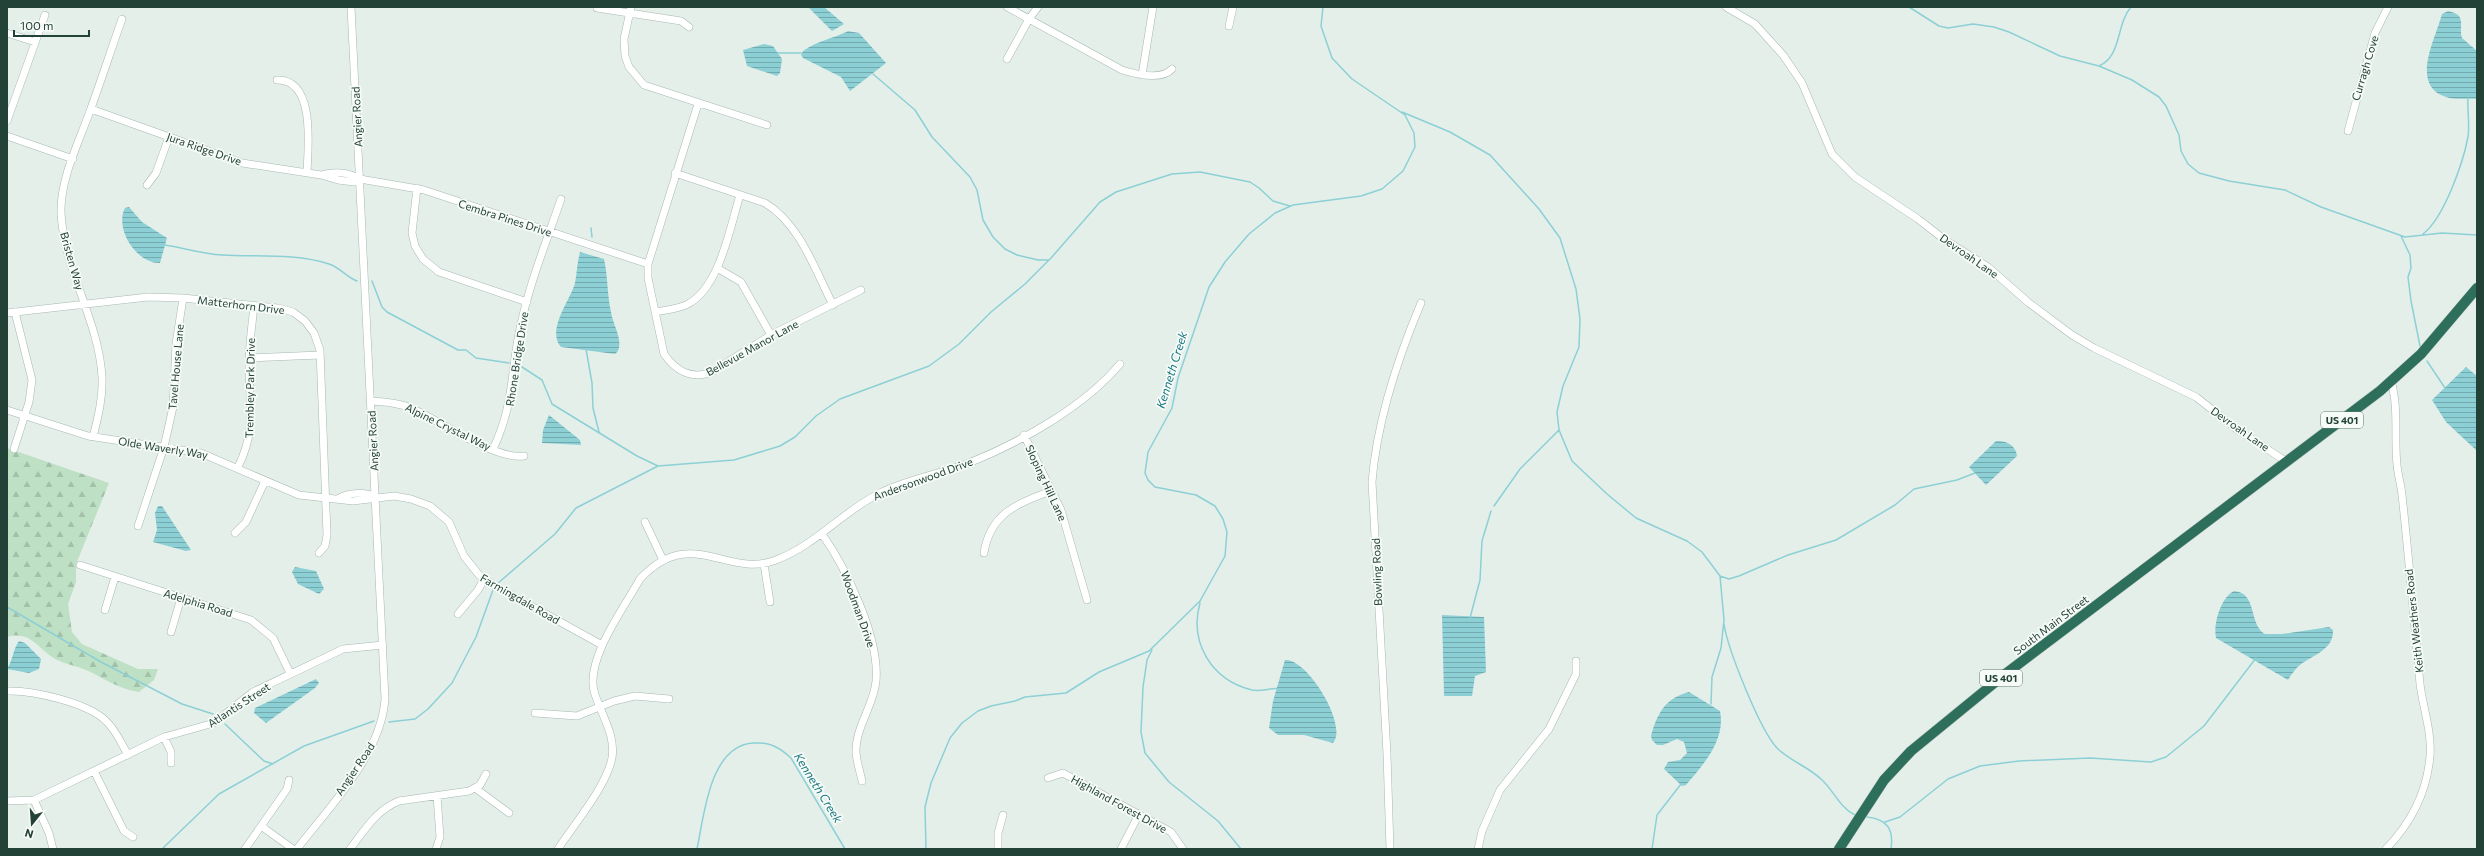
<svg xmlns="http://www.w3.org/2000/svg" width="2484" height="856" viewBox="0 0 2484 856" font-family="Commissioner,sans-serif">
<style>
.forest{fill:url(#forest-firs)}
.water{fill:url(#water-rules)}
.lines{fill:none;stroke-linecap:round;stroke-linejoin:round}
.stream{stroke:#8cd0d5;stroke-width:1.5}
.minor-casing{stroke:#a7b8b1;stroke-width:8}
.highway-casing{stroke:#c1cac7;stroke-width:11}
.minor{stroke:#fff;stroke-width:7}
.highway{stroke:#2e6f5c;stroke-width:10}
.labels{text-anchor:middle;stroke-width:3.5;stroke-linejoin:round;paint-order:stroke}
.shield{fill:#f6fbf8;stroke:#627a71;stroke-width:1}
.shield-label{font-size:10px;font-weight:bold;fill:#234237}
.street-label{font-size:11px;fill:#234237;stroke:#f6fbf8}
.water-label{font-size:12px;font-style:italic;fill:#1a7881;stroke:#f6fbf8}
</style>
<defs>
<pattern id="forest-firs" width="22" height="20" patternUnits="userSpaceOnUse"><rect width="22" height="20" fill="#bee0c4"/><path d="M5 1l3.5 6h-7zM16 11l3.5 6h-7z" fill="#a3c1a9"/></pattern>
<pattern id="water-rules" width="6" height="5" patternUnits="userSpaceOnUse"><rect width="6" height="5" fill="#8cd0d5"/><path d="M0 2.5h6" fill="none" stroke="#72aaae"/></pattern>
</defs>
<rect width="100%" height="100%" fill="#e5efea"/>
<path class="forest" d="M7,448L109,483L76,564V582L68,604L72,632L82,644L111,657L138,669H158L154,680L139,692C118,689 104,678 86,670C76,666 66,664 57,660C38,650 32,630 7,637Z"/>
<path class="water" d="M808,7H824L844,24L832,31Z
M2448,11C2468,15 2458,26 2462,38L2477,51V99C2467,98 2455,100 2446,97C2409,85 2436,38 2442,14Z
M848,31L859,33L886,63L850,91L841,77L803,58L801,55C803,45 838,37 848,31Z
M764,44L773,46L782,59L780,73L777,76L747,66L743,50Z
M129,207L142,222L167,238L160,263C137,264 114,229 125,208Z
M580,252L604,259C608,276 607,294 611,312C613,325 623,339 618,351L615,354L561,347C546,330 570,301 575,283C577,273 577,263 580,252Z
M2466,367L2477,376V451L2446,422L2432,400Z
M549,415L580,440L581,445L542,443L543,430Z
M1996,441C2006,440 2016,445 2017,456L1986,485L1969,467Z
M158,506H162L191,550L186,551L153,542L157,530L155,513Z
M295,567L316,571L324,589L319,594L298,584L292,572Z
M2234,591C2258,593 2248,624 2265,634H2282L2329,627L2333,630C2334,650 2313,655 2300,665C2295,669 2291,675 2288,680L2216,638C2213,624 2221,597 2234,591Z
M1442,615L1484,617L1486,672L1475,676L1472,696H1444Z
M19,641L25,643L41,659L39,669L29,673L7,669C13,660 13,649 19,641Z
M1285,660C1306,657 1349,725 1333,743L1304,735H1278L1269,728L1273,701Z
M316,679L319,683L315,688L266,723L254,713L255,708Z
M1689,692L1720,711C1726,740 1703,765 1686,785L1682,786L1664,769L1668,762L1680,760L1687,753L1684,742L1677,739L1663,745H1657L1652,740L1651,736C1657,714 1665,698 1689,692Z"/>
<g class="lines">
<path class="stream" d="M1909,7L1939,26L1948,28L1973,24L1994,27L2009,32L2060,56L2099,66L2132,80L2159,97L2166,106L2179,135L2181,151L2188,164L2199,173L2229,181L2285,190L2321,207L2405,237L2442,233L2477,235
M778,53H801
M2099,66C2122,56 2116,24 2131,7
M873,74L915,110L932,137L970,177L977,190L983,220L993,237L1005,249L1017,255L1038,260H1048
M1402,112L1450,132L1490,155L1539,209L1560,238L1576,289L1580,319L1579,347L1563,386L1557,412L1559,430L1572,461L1607,494L1636,518L1687,541L1702,552L1720,576L1724,620L1721,648L1712,677L1711,704
M591,228L592,237
M2423,234C2444,218 2463,163 2468,137C2470,124 2467,110 2468,98
M2401,236L2410,255L2411,268L2408,277L2411,301L2420,346
M165,245C184,248 203,254 222,255C258,257 295,253 329,264C341,268 346,277 357,281
M372,281L382,307L387,312L458,350H466L476,358L509,363
M586,349L592,383L593,408L599,432
M2427,361L2445,388
M522,367L542,380L552,404L637,456L658,466L734,460L780,446L795,437L816,416L840,399L929,366L959,344L991,312L1025,284L1051,258L1100,202L1116,192L1172,174L1200,172L1250,182L1259,188L1273,201L1290,206
M1494,506L1520,469L1559,430
M1720,576L1729,579L1739,576L1788,555L1836,540L1895,505L1914,489L1957,480L1975,473
M497,584L555,534L576,508L658,466
M1200,603C1189,642 1211,680 1252,690C1262,692 1273,687 1279,689
M7,607L101,662L182,704L213,714
M1470,618L1480,580L1482,541L1491,511
M1724,624C1728,650 1760,730 1777,748C1790,761 1809,767 1822,780C1834,791 1840,808 1855,815
M1152,650L1147,660L1143,687L1141,732L1145,753L1169,782L1218,821L1241,849
M389,722L415,719L428,709L452,683L476,637L493,590
M225,724L264,761L273,764
M1867,817C1887,819 1894,829 1891,849
M1885,822L1900,817L1948,779L1980,766L2019,761L2090,758L2151,762L2166,757L2204,726L2256,658
M162,849L219,794L304,746L374,721
M697,849C704,817 709,746 753,743C770,742 779,747 791,758L845,849
M926,849L925,807L931,783L950,738L962,723L978,711L991,706L1015,701L1025,697L1066,693L1099,672L1149,651L1200,601L1225,556L1227,532L1223,519L1215,506L1196,495L1155,487L1148,480L1145,473L1148,452L1172,408L1178,378L1209,287L1225,262L1249,234L1275,213L1293,205L1361,196L1382,189L1403,171L1415,147L1414,133L1405,115L1352,79L1332,58L1321,26L1323,7
M1652,849L1657,815L1681,784"/>
<g class="minor-casing">
<path id="minor" d="M631,7L624,39L625,56L629,67L644,85L767,125
M1007,7L1122,70C1135,74 1161,81 1172,69
M1726,7L1755,24L1783,55L1802,83L1832,154L1855,177L1918,219L1945,240L1988,267L2029,303L2072,335L2094,348L2196,397L2238,430L2287,462
M597,8L681,21L689,27
M1229,26L1233,7
M7,33L35,42
M1007,59L1029,19L1038,7
M1142,75L1153,7
M277,80C316,79 308,148 307,172
M698,104L648,264V278L664,354C676,371 690,379 710,373L771,335L861,290
M91,109L242,163L321,175L338,180L354,182L360,179
M7,121L45,15
M2348,131L2375,33L2388,7
M7,136L73,159
M675,173L765,203C800,224 815,270 833,305
M321,175C333,171 349,172 360,179L424,190L648,264
M147,185L156,173L169,137
M417,188L412,233L415,246L423,259L439,272L527,302
M717,268L741,282L771,335
M655,312C665,310 679,309 688,304C720,287 730,227 740,195
M7,313L148,297L183,298L278,308L293,312L305,321L314,333L320,350L327,535L325,546L319,553
M249,358L320,355
M371,401C386,402 401,403 415,410C442,422 495,460 524,456
M7,410L88,436L201,453L299,495L353,501L394,496L411,499L430,506L449,522L464,556L479,575L497,587L602,645
M1024,435L1061,510L1087,600
M93,437C98,417 103,398 102,377C99,321 64,270 61,213C60,179 79,142 90,111C101,81 111,50 122,19
M14,449L29,402L32,380L15,312
M493,449C515,403 510,371 521,324C530,282 547,240 561,199
M238,467C257,429 249,405 249,365C249,345 252,325 254,306
M339,498C349,492 365,492 376,497
M645,522L663,560
M138,526L164,447L173,407L176,344L183,298
M235,533L246,522L265,481
M822,534C846,568 880,638 876,681C874,705 856,726 856,751C856,760 860,771 862,781
M984,553C990,514 1017,503 1051,491
M764,564L770,602
M80,565L251,620L273,638L290,673
M105,610L115,577
M458,614L478,590L484,579
M171,632L181,598
M7,691C33,690 88,703 106,721C116,730 121,743 128,755
M535,713L577,716L614,701L635,696L669,699
M164,737L171,752V763
M94,771L124,831L133,837
M1048,778L1063,773L1171,832L1183,849
M475,788L509,813
M34,800L49,833L53,849
M7,801L34,800L164,737L214,723L253,692L343,649L383,645
M261,826L293,849
M245,849L287,789L289,780
M297,849C330,806 381,755 385,699L351,7
M350,849C364,831 376,810 399,801L469,791L480,785L486,774
M436,849L440,837L437,796
M558,849C575,823 606,787 612,758C616,734 600,713 594,691C586,658 624,608 640,579C691,524 727,579 776,560C816,545 843,511 880,493C908,479 940,474 969,463C1021,442 1084,407 1120,364
M998,849V833L1003,815
M1121,849L1139,814
M1390,849L1387,754L1372,482C1377,420 1397,360 1421,303
M1478,849L1482,831L1500,790L1549,729L1576,674V661
M2386,849C2411,823 2427,793 2430,756C2432,732 2423,708 2420,684C2414,621 2409,558 2402,495C2401,485 2398,475 2397,465C2394,437 2399,408 2391,381"/>
</g>
<g class="highway-casing">
<path id="highway" d="M1839,849L1884,780L1911,751L2004,675L2380,391L2421,354L2477,288"/>
</g>
<use href="#minor" class="minor"/>
<use href="#highway" class="highway"/>
</g>
<g class="labels">
<g class="shield">
<rect x="2321" y="412" width="42" height="16" rx="3"/>
<rect x="1980" y="670" width="42" height="16" rx="3"/>
</g>
<g class="shield-label">
<text x="2342" y="424">US 401</text>
<text x="2001" y="682">US 401</text>
</g>
<g class="street-label">
<text transform="translate(2365 68) rotate(-73)" y="4">Curragh Cove</text>
<text transform="translate(357 117) rotate(-93)" y="4">Angier Road</text>
<text transform="translate(204 149) rotate(19)" y="4">Jura Ridge Drive</text>
<text transform="translate(505 218) rotate(18)" y="4">Cembra Pines Drive</text>
<text transform="translate(1969 256) rotate(35)" y="4">Devroah Lane</text>
<text transform="translate(72 261) rotate(74)" y="4">Bristen Way</text>
<text transform="translate(241 305) rotate(7)" y="4">Matterhorn Drive</text>
<text transform="translate(752 348) rotate(-29)" y="4">Bellevue Manor Lane</text>
<text transform="translate(517 359) rotate(-81)" y="4">Rhone Bridge Drive</text>
<text transform="translate(176 367) rotate(-85)" y="4">Tavel House Lane</text>
<text transform="translate(250 388) rotate(-89)" y="4">Trembley Park Drive</text>
<text transform="translate(448 427) rotate(26)" y="4">Alpine Crystal Way</text>
<text transform="translate(2240 429) rotate(35)" y="4">Devroah Lane</text>
<text transform="translate(373 441) rotate(-93)" y="4">Angier Road</text>
<text transform="translate(163 448) rotate(9)" y="4">Olde Waverly Way</text>
<text transform="translate(923 479) rotate(-20)" y="4">Andersonwood Drive</text>
<text transform="translate(1046 483) rotate(65)" y="4">Sloping Hill Lane</text>
<text transform="translate(1377 572) rotate(-92)" y="4">Bowling Road</text>
<text transform="translate(520 599) rotate(30)" y="4">Farmingdale Road</text>
<text transform="translate(198 603) rotate(17)" y="4">Adelphia Road</text>
<text transform="translate(858 609) rotate(70)" y="4">Woodman Drive</text>
<text transform="translate(2414 621) rotate(-96)" y="4">Keith Weathers Road</text>
<text transform="translate(2051 625) rotate(-37)" y="4">South Main Street</text>
<text transform="translate(239 705) rotate(-33)" y="4">Atlantis Street</text>
<text transform="translate(355 769) rotate(-56)" y="4">Angier Road</text>
<text transform="translate(1119 804) rotate(29)" y="4">Highland Forest Drive</text>
</g>
<g class="water-label">
<text transform="translate(1172 370) rotate(-73)" y="4">Kenneth Creek</text>
<text transform="translate(818 788) rotate(58)" y="4">Kenneth Creek</text>
</g>
</g>
<rect width="2484" height="856" fill="none" stroke="#234237" stroke-width="16"/>
<g transform="translate(32 824) rotate(197)" stroke="#f6fbf8" stroke-width="3" paint-order="stroke">
<path d="M0-3L7 15L0 10L-7 15Z" fill="#234237"/>
<text y="-6" font-size="11" font-weight="bold" text-anchor="middle" fill="#234237">N</text>
</g>
<path d="M14 30v6h75v-6" fill="none" stroke="#234237" stroke-width="2"/>
<text x="20" y="30" font-size="12" fill="#234237" stroke="#f6fbf8" stroke-width="3" paint-order="stroke">100 m</text>
</svg>
